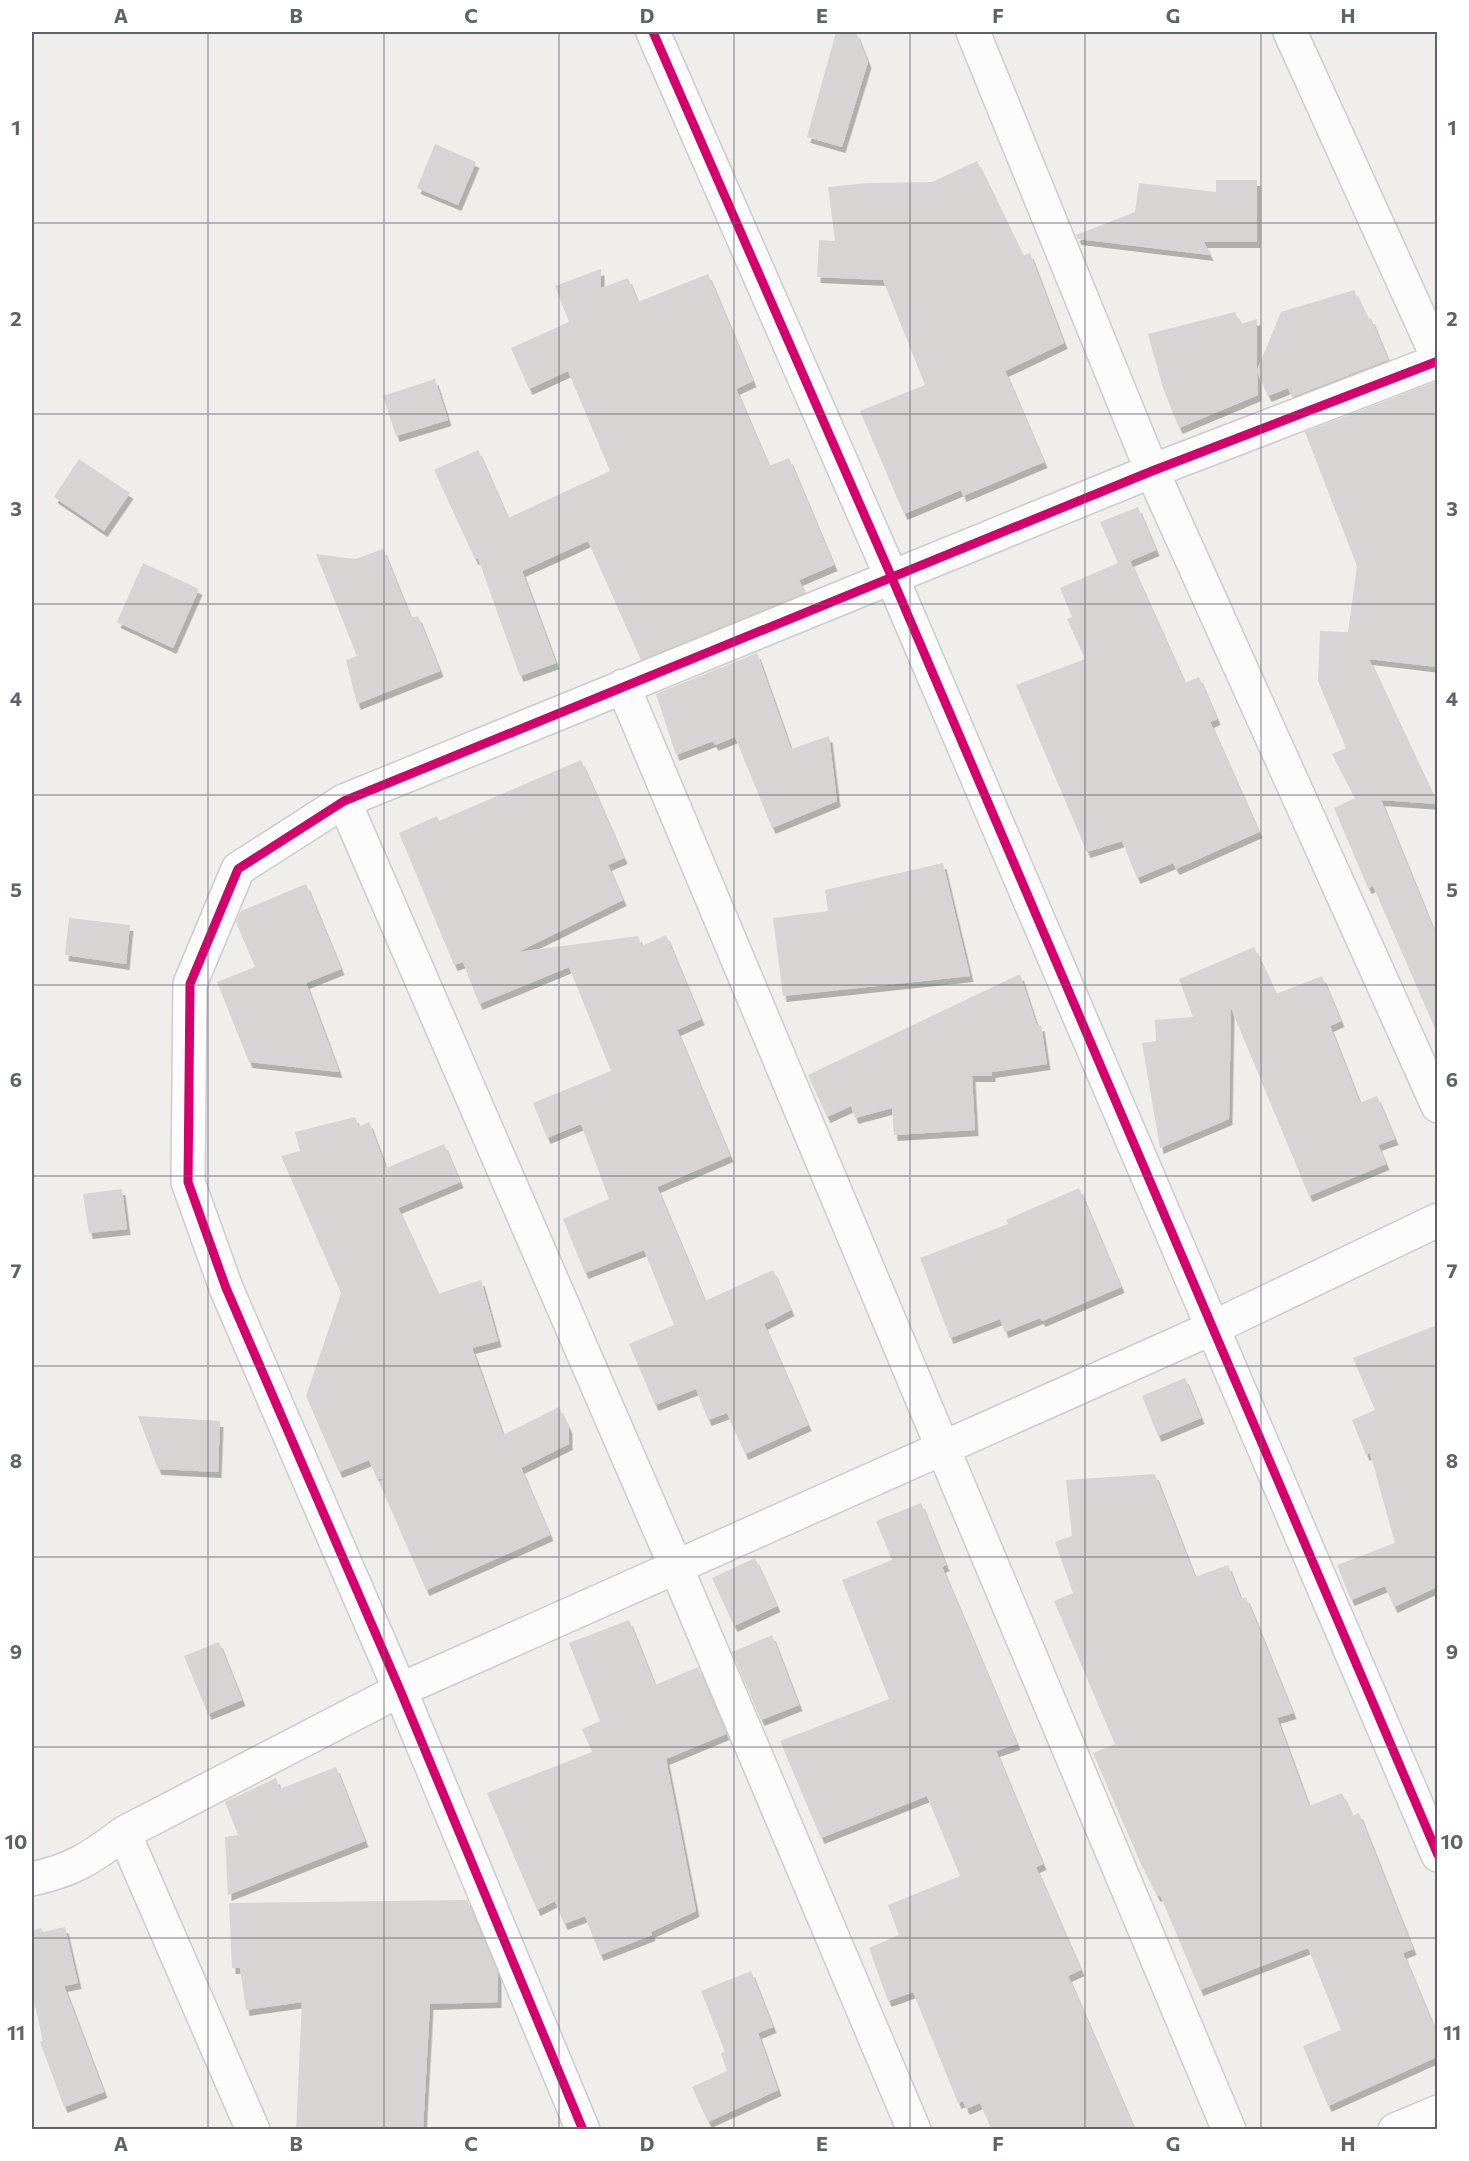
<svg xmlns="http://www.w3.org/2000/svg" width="1469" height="2161" viewBox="0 0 1469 2161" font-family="Commissioner,sans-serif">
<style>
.building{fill:#d6d5d3;filter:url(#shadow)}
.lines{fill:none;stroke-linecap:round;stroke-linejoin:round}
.minor-casing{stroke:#cbcccc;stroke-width:36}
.minor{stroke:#fdfcfc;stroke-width:33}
.cycleway-casing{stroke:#fff;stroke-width:13}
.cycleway{stroke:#d6006c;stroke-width:9}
.grid{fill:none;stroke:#5f6368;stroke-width:1.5;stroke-opacity:0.55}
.neatline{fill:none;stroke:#5f6368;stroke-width:2}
.grid-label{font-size:20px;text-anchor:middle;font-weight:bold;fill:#5f6368}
</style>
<defs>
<filter id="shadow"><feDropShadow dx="3.5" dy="6" stdDeviation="0" flood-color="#0004"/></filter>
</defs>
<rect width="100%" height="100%" fill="#efeeea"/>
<path class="building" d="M836,32H856L868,62L842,147L807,137Z
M435,144L476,162L458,205L417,188Z
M977,161L1023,256L1030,253L1064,343L1005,371L1044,462L963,496L961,490L904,514L860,411L925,385L883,280L817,277L819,240L835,241L828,187L868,183L932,182Z
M1216,180H1257V242H1204L1210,255L1078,239L1076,235L1135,212L1139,183L1216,192Z
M601,269V288L628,278L638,302L708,274L753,381L736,389L769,466L789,458L834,565L799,580L805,593L641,660L588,541L522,571L556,663L520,676L478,558L475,559L434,470L478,450L508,518L610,471L568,371L529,389L511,348L569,322L555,286Z
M1354,290L1368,319L1371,318L1388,360L1292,397L1288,388L1268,396L1257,372L1258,395L1179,428L1163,388L1148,334L1235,312L1241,324L1257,319V370L1281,312Z
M435,379L448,420L396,436L383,396Z
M1437,381V667L1369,659L1437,804L1381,800L1437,938V1033L1373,886L1368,888L1334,808L1355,798L1332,754L1346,748L1318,681L1320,631L1348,632L1357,566L1305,432Z
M79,459L130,493L104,531L54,497Z
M1138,507L1156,550L1130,561L1185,683L1199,677L1217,719L1210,722L1259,832L1176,869L1173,863L1137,878L1122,841L1087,852L1016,685L1085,659L1067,619L1072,617L1060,588L1118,563L1100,522Z
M383,549L411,618L418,616L440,671L357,704L346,660L357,656L316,554L355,559Z
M143,563L199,589L173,648L117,622Z
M757,653L791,749L829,736L837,801L772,828L735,737L715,745L713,741L676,755L656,694Z
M581,760L624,858L608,865L623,900L518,952L638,936L642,946L666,935L701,1019L677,1030L730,1156L657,1187L705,1301L773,1270L791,1310L764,1324L808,1425L745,1454L727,1413L708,1420L696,1389L655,1405L629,1344L674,1325L644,1250L585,1273L563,1219L609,1199L581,1124L547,1138L533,1103L611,1071L569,967L479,1004L463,962L454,965L399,833L437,816L439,821Z
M943,863L970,976L783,996L773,918L828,911L825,890Z
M306,884L341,969L306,983L339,1072L249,1062L217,982L255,967L236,922L241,911Z
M69,918L130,925L126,964L65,955Z
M1254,947L1276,994L1322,976L1341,1021L1330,1026L1360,1103L1377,1096L1395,1139L1378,1145L1386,1164L1309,1196L1231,1008L1229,1119L1160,1148L1142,1043L1156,1041L1155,1020L1193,1017L1179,979Z
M1020,974L1037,1026L1041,1025L1047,1064L992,1072V1076H972L975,1130L894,1135L892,1108L855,1118L851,1106L827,1117L808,1075Z
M355,1117L359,1127L369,1122L386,1168L444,1144L460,1182L398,1208L438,1294L481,1280L498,1341L472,1348L503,1435L559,1407L569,1428V1444L521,1468L550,1535L426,1590L379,1482L384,1479H377L369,1460L339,1472L306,1396L341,1293L281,1156L300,1151L295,1132Z
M1079,1188L1121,1287L1042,1321L1040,1318L1005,1332L1000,1319L950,1338L920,1258L1008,1224L1006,1220Z
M122,1189L127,1229L89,1233L83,1194Z
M1437,1325V1587L1394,1607L1385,1586L1351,1600L1337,1565L1395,1543L1370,1453L1366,1455L1352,1420L1375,1410L1353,1358Z
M1185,1378L1201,1418L1158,1436L1142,1396Z
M138,1416L220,1421L218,1472L158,1469Z
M1155,1474L1195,1577L1228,1565L1241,1599L1246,1597L1293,1713L1277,1718L1309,1806L1342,1793L1352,1816L1359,1813L1413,1949L1403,1953L1437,2034V2057L1328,2106L1303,2046L1341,2030L1308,1948L1200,1990L1160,1895L1157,1896L1141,1864L1093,1753L1115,1744L1054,1601L1073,1593L1055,1542L1072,1536L1066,1480Z
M921,1503L946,1565L942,1567L1017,1744L996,1751L1043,1864L1036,1867L1081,1970L1068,1976L1135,2130H992L980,2103L966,2109L963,2101L958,2103L913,1992L888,2001L869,1948L899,1935L888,1905L960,1876L927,1796L821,1838L780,1741L889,1699L842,1580L892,1560L876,1521Z
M755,1558L777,1606L734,1626L712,1578Z
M629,1620L655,1685L698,1667L726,1734L666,1759L696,1911L651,1932L652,1935L600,1955L585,1916L564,1924L555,1901L537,1910L487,1793L592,1752L582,1729L600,1721L569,1643Z
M772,1635L799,1705L761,1720L732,1652Z
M219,1642L242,1700L208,1714L184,1656Z
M336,1767L365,1841L228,1895L225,1837L238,1835L225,1802L276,1778L280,1789Z
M467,1900L498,1974V2002L430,2004L423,2130H296L302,2002L246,2010L240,1968H232L229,1903Z
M65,1927L78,1983L64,1986L104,2092L64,2107L40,2042L43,2041L32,1993V1931L41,1928L43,1932Z
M751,1971L773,2027L758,2033L778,2090L708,2122L692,2087L727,2071L721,2053L725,2052L701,1991Z"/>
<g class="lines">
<g class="minor-casing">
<path id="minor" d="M653,32L892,578L1438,1855
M973,32L1152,471L1438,1106
M1290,32L1438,358
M623,686L1229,2130
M344,801L676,1567L914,2130
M124,1833L253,2130
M32,1879C73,1870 91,1858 124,1833L400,1690L1210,1329L1438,1220
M583,2130L400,1690L226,1288L188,1182L190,984L238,869L344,801L1152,471L1438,361
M1395,2130L1438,2112"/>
</g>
<use href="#minor" class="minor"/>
<g class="cycleway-casing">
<path id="cycleway" d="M653,32L892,578L1438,1855
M583,2130L400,1690L226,1288L188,1182L190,984L238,869L344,801L1152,471L1438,361"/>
</g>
<use href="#cycleway" class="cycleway"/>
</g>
<path class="grid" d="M208,32V2130M384,32V2130M559,32V2130M734,32V2130M910,32V2130M1085,32V2130M1261,32V2130M32,223H1438M32,414H1438M32,604H1438M32,795H1438M32,985H1438M32,1176H1438M32,1366H1438M32,1557H1438M32,1747H1438M32,1938H1438"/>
<rect width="1469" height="2161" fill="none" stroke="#ffffff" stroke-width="66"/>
<rect x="33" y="33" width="1403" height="2095" class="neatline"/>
<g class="grid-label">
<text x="121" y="23">A</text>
<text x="296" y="23">B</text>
<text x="471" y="23">C</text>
<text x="647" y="23">D</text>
<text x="822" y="23">E</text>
<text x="998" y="23">F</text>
<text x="1173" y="23">G</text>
<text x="1348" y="23">H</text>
<text x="16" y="135">1</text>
<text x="1452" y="135">1</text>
<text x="16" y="326">2</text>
<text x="1452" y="326">2</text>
<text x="16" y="516">3</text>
<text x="1452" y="516">3</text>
<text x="16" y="706">4</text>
<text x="1452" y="706">4</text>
<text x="16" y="897">5</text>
<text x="1452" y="897">5</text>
<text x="16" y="1087">6</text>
<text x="1452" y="1087">6</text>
<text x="16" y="1278">7</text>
<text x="1452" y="1278">7</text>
<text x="16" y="1468">8</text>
<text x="1452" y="1468">8</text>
<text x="16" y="1659">9</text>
<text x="1452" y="1659">9</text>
<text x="16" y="1849">10</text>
<text x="1452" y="1849">10</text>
<text x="16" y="2040">11</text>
<text x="1452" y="2040">11</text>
<text x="121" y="2151">A</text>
<text x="296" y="2151">B</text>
<text x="471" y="2151">C</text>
<text x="647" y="2151">D</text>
<text x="822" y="2151">E</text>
<text x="998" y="2151">F</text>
<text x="1173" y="2151">G</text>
<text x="1348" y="2151">H</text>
</g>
</svg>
